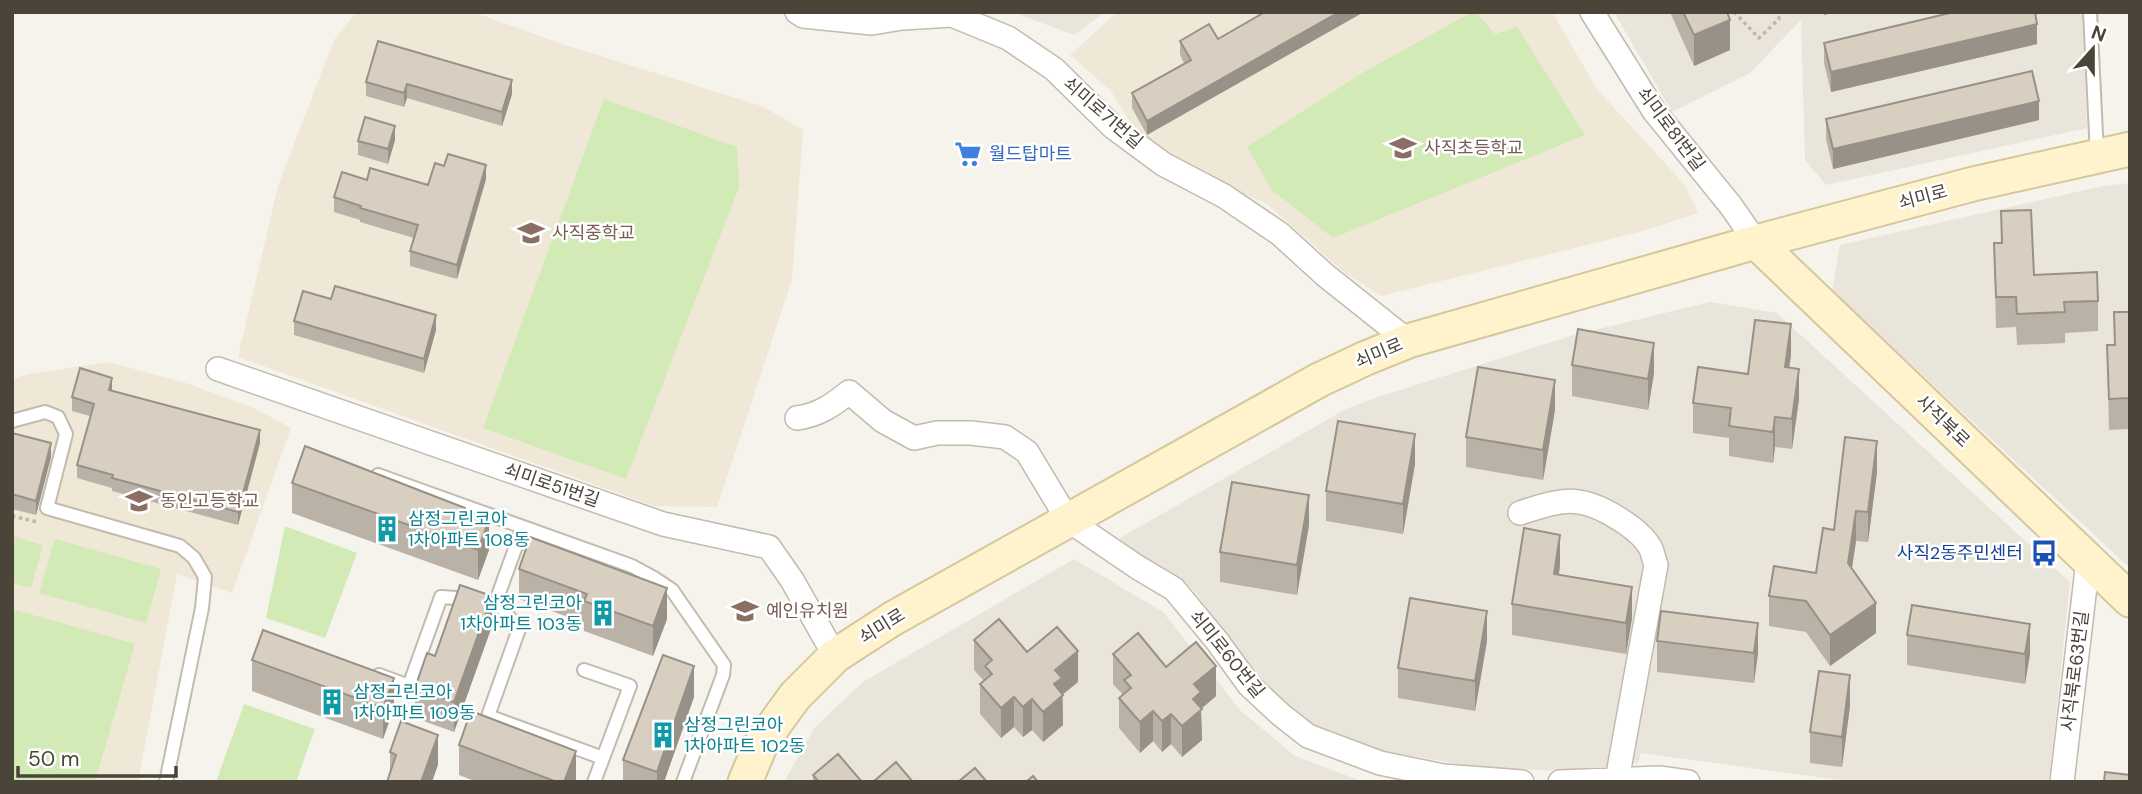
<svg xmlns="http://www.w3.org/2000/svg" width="2142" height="794" viewBox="0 0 2142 794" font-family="'DM Sans','Noto Sans KR',sans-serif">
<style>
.residential{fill:#eae5da}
.education{fill:#efe8d6}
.green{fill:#d2eab5}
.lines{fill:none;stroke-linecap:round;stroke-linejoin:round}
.service-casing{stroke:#c2bbae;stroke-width:16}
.minor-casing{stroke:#c2bbae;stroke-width:26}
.secondary-casing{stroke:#d6c79b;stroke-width:37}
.path{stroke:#c4b79f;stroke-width:3.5;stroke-dasharray:3.5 3.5;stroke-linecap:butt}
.service{stroke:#fff;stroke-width:12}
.minor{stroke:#fff;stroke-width:23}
.secondary{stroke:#fff3cd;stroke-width:33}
.wall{fill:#bab2a6}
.shaded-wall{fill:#979187}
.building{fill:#d8cfc1;stroke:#979187;stroke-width:2}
.labels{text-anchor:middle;stroke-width:5;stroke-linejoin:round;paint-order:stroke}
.street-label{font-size:18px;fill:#4b4439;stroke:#fff}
.education-label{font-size:18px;fill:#785e54;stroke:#fff;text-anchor:start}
.shop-label{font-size:18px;fill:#366cbe;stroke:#fff;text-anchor:start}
.culture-label{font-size:18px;fill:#0d838f;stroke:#fff;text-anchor:start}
.transit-label{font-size:18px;fill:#164399;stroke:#fff;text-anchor:end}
</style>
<rect width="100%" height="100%" fill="#f6f3ec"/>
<path class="residential" d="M1013,12H1105L1074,35Z
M1614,12H2082L2087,128L1826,185L1805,160L1801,20L1750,73L1672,112Z
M2130,183V568L1832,291L1840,245L2103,186Z
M1710,302L1777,313L2070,582L2049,782H1854L1641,753L1638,763L1593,770L1564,771L1475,767L1385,751L1310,723L1275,695L1257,678L1195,592L1182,579L1120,545V538L1346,409L1378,397L1574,335Z
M1074,559L1163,612L1241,711L1295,756L1364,782H784L815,727L863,682Z"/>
<path class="education" d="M356,12H473L562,44L762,106L803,130L792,280L717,507L654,506L238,357L278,186L334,40Z
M1117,12L1183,14L1188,12H1552L1597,89L1685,185L1698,213L1647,230L1381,296L1345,273L1267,204L1180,166L1140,138L1111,91L1070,55Z
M109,362L186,383L254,408L291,428L232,593L177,574L138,782H12V379L28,374Z"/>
<path class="green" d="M1472,12H1476L1495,34L1517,27L1585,135L1333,238L1272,190L1247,147L1364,72Z
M604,99L737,147L739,187L626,479L483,428Z
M285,526L357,553L325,638L266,618Z
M12,536L43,545L31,588L12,583Z
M55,539L161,569L146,623L39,593Z
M12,609L135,644L95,782H12Z
M244,704L315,729L296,782H216Z"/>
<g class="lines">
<g class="service-casing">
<path id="service" d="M2090,12L2097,155
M12,421L45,412L58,417L66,434L47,508L180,546L194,558L205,577L202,608L166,782
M378,475L632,566L654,578L672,590L724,665L723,675L683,782
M523,527L496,601L519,629L488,716L603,758
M584,670L630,686L594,782
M379,675L409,686L441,597L472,599"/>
</g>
<g class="minor-casing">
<path id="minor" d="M797,12L803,16L872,23L902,18L952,15L1008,38L1054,69L1113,127L1163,164L1224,196L1280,234L1325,275L1408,341
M1592,12L1654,111L1731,206L1756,242
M218,369L663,524L769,547L792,580L835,656
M797,418C819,415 833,405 849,392L883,421L914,438L937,433H971L1005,437L1027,452L1068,520L1137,567L1174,589L1217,641L1249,685L1280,714L1308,736L1380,763L1443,776L1522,782
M1520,513C1538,507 1560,499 1579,502C1601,505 1641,529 1651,549C1653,554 1654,560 1656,565L1617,780
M1560,782L1659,778L1688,782
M2062,782L2088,561"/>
</g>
<g class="secondary-casing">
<path id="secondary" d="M1756,242L2130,600
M745,782L761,744L774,725L795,696L835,656L892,619L1319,380L1366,358L1408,341L1756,242L1973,184L2130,149"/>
</g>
<path class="path" d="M1734,12L1759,38L1779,19L1778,12
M12,516L37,522"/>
<use href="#service" class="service"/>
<use href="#minor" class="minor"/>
<use href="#secondary" class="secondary"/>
</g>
<path class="wall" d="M1670,12H1727L1730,50L1694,66Z
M1218,39L1147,135L1132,108V93L1184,63L1180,55V41Z
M378,41L512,94L502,126L407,98L404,107L366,96V82Z
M1824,43L2037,44L1831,92L1824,63Z
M1826,119L2039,120L1833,169L1826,139Z
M395,140L388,164L358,155V141Z
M486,179L457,279L410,266V251L414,238L360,222V220L334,212V197L367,180L428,185Z
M2001,211L2034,275L2098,301V331L2065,333V343L2017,345L2016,327L1996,328L1994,243H2001Z
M2114,312H2130V446L2129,429L2109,430L2107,345H2114Z
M294,321L436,330L424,373L294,335Z
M1791,355L1789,368L1799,399L1792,449L1775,447L1773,463L1729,456V438L1693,433V403L1748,374Z
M1572,365L1654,373L1648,410L1572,396Z
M112,391L260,443L238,525L112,491V488L77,478V465L90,416L72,411V397Z
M1555,410L1543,480L1466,467V437Z
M12,433L51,457L36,515L12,509Z
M1415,464L1403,534L1326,521V491Z
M1877,472L1868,542L1856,541L1852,568L1876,633L1830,666L1806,632L1769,626V596L1816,573L1834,530Z
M292,483L465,511L489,550L478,580L292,513Z
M1309,525L1297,595L1220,582V552Z
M1560,565L1559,575L1632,618L1626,654L1512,635V604Z
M519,569L667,619L653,656L584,631V623L519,599Z
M492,626L454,732L415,718V688L435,656Z
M1907,635L2030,654L2025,684L1907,665Z
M974,640L1027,652L1078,682L1063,694V725L1043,742L1032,730L1023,737L1014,727L1001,738L980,714V684L984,681L974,670Z
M1487,641L1475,711L1398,698V668Z
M1657,641L1758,653L1754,683L1657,672Z
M1113,654L1166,667L1216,696L1201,709L1202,740L1182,757L1171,744L1162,752L1153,741L1140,753L1119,728V698L1123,695L1113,684Z
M252,660L394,708L383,739L252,691Z
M694,697L664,782H623V760Z
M1850,706L1842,767L1810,763V732Z
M459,745L576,751V782H477L459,775Z
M390,752L438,765L390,774Z
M813,775L862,782H813Z"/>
<path class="shaded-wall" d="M1339,12H1364L1147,135V121Z
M1824,12H1838L1824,15Z
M1730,20V50L1694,66V35Z
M2037,24V44L1831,92V72Z
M512,80V94L502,126V112Z
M407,84V98L404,107V93Z
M2039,101V120L1833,169V149Z
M395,126V140L388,164V149Z
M486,165V179L457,279V265Z
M436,315V330L424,373V359Z
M1791,324V355L1785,398V367Z
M1654,343V373L1648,410V379Z
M1799,369V399L1792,449V419Z
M112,378V391L109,390Z
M1555,380V410L1543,480V450Z
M1775,417V447L1773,463V432Z
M260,430V443L238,525V512Z
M1415,434V464L1403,534V504Z
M1877,441V472L1868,542V512Z
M51,443V457L36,515V501Z
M1309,495V525L1297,595V565Z
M1856,511V541L1848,593V563Z
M489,519V550L478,580V550Z
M1560,535V565L1554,605V574Z
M1632,587V618L1626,654V623Z
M667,588V619L653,656V626Z
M492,596V626L454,732V702Z
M1876,603V633L1830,666V635Z
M1487,611V641L1475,711V681Z
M1758,623V653L1754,683V653Z
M2030,624V654L2025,684V654Z
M1078,651V682L1062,695L1063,725L1043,742V712L1054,684L1055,670Z
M694,666V697L664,782H657V772Z
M1216,666V696L1201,709L1202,740L1182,757V726L1193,699L1194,684Z
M1850,675V706L1842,767V737Z
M394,678V708L383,739V708Z
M1014,697V727L1001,738V708Z
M1032,699V730L1023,737V707Z
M1153,711V741L1140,753V722Z
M1171,714V744L1162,752V721Z
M438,735V765L432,782H421Z
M576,751V782H564Z"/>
<path class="building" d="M1265,12H1339L1147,121L1132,93L1191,60L1180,41L1209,24L1218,39Z
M1683,12H1727L1730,20L1694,35Z
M1954,12H2035L2037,24L1831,72L1824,43Z
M378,41L512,80L502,112L407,84L404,93L366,82Z
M2032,71L2039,101L1833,149L1826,119Z
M365,117L395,126L388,149L358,141Z
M448,154L486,165L457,265L410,251L418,225L360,208L361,206L334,197L342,172L367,180L370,168L428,185L435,163L444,166Z
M2031,210L2034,275L2097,272L2098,301L2064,302L2065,312L2017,314L2016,297H1996L1994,243H2002L2001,211Z
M335,286L436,315L424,359L294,321L303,291L331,299Z
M2114,312H2130V416L2129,398L2109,399L2107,345H2115Z
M1755,320L1791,324L1785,367L1799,369L1792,419L1775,417L1773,432L1729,426L1731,408L1693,403L1698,367L1748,374Z
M1578,329L1654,343L1648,379L1572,365Z
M1478,367L1555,380L1543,450L1466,437Z
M80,368L112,378L109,390L260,430L238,512L112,478L113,475L77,465L94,404L72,397Z
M1338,421L1415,434L1403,504L1326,491Z
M12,433L51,443L36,501L12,494Z
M1845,437L1877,441L1868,512L1856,511L1848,563L1876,603L1830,635L1806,601L1769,596L1774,566L1816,573L1823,528L1834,530Z
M305,446L465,508V511L489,519L478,550L292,483Z
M1232,482L1309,495L1297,565L1220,552Z
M1524,528L1560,535L1554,574L1632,587L1626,623L1512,604Z
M530,537L667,588L653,626L584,601L587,594L519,569Z
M460,585L492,596L454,702L415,688L427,653L435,656Z
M1410,598L1487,611L1475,681L1398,668Z
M1912,605L2030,624L2025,654L1907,635Z
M1661,611L1758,623L1754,653L1657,641Z
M999,619L1027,652L1057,627L1078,651L1055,670L1062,678L1054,684L1063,695L1043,712L1032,699L1023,707L1014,697L1001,708L980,684L992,674L985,666L992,660L974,640Z
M263,630L394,678L383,708L252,660Z
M1138,633L1166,667L1196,642L1216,666L1194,684L1201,692L1193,699L1202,709L1182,726L1171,714L1162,721L1153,711L1140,722L1119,698L1131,688L1124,680L1131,675L1113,654Z
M663,655L694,666L657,772L623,760Z
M1819,671L1850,675L1842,737L1810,732Z
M471,711L576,751L564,782H557L459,745Z
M401,721L438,735L421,782H387L396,755L390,752Z
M838,754L862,782H819L813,775Z
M896,762L913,782H873Z
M975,768L987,782H958Z
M2105,772L2130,775V782H2104Z
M1033,776L1038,782H1026Z"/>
<defs>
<g id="school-bare" transform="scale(2.1)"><path d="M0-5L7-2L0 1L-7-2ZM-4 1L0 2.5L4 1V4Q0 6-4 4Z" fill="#8d6e63" stroke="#fff" stroke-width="2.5" paint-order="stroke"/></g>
<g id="supermarket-bare" transform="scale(2.1)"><path d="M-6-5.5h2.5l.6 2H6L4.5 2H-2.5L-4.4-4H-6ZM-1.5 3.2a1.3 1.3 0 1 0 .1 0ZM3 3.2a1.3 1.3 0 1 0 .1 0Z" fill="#3f7fe0" stroke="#fff" stroke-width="2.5" paint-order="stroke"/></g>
<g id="building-bare" transform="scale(2.1)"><path d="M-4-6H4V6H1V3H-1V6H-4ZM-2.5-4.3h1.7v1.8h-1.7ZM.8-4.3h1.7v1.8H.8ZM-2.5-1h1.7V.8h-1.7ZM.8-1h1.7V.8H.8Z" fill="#0f9aa8" stroke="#fff" stroke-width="2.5" paint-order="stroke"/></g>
<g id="bus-bare" transform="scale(2.1)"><path d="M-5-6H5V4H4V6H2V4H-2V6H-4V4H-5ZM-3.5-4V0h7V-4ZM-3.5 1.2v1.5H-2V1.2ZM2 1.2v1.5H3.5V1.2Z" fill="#1a4fb4" stroke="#fff" stroke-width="2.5" paint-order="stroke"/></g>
</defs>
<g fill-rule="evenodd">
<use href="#school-bare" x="1403" y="148"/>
<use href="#supermarket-bare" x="968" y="154"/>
<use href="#school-bare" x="531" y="233"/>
<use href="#school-bare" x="139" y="501"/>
<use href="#building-bare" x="387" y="529"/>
<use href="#bus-bare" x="2044" y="553"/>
<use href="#school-bare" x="745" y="611"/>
<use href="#building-bare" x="603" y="613"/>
<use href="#building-bare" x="332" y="702"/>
<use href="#building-bare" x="663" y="735"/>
</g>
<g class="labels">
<g class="street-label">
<text transform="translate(1103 113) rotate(41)" y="6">쇠미로71번길</text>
<text transform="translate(1671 129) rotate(53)" y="6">쇠미로81번길</text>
<text transform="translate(1923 197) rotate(-15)" y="6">쇠미로</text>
<text transform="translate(1379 353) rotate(-23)" y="6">쇠미로</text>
<text transform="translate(1943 421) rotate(44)" y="6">사직북로</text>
<text transform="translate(552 485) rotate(19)" y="6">쇠미로51번길</text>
<text transform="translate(882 626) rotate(-32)" y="6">쇠미로</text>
<text transform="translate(1227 654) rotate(51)" y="6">쇠미로60번길</text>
<text transform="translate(2075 671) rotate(-83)" y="6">사직북로63번길</text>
</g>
<g class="education-label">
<text x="1424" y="154">사직초등학교</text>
<text x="552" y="239">사직중학교</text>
<text x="160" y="507">동인고등학교</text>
<text x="766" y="617">예인유치원</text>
</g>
<g class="shop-label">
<text x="989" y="160">월드탑마트</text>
</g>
<g class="culture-label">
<text x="408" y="525">삼정그린코아<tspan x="408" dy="21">1차아파트 108동</tspan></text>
<text x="582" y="609" text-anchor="end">삼정그린코아<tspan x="582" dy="21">1차아파트 103동</tspan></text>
<text x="353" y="698">삼정그린코아<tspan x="353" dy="21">1차아파트 109동</tspan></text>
<text x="684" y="731">삼정그린코아<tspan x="684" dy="21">1차아파트 102동</tspan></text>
</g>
<g class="transit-label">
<text x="2023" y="559">사직2동주민센터</text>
</g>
</g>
<rect width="2142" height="794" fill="none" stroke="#4b4439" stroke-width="28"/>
<g transform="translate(2093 49) rotate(21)" stroke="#ffffff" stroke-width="5" paint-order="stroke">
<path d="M0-5L12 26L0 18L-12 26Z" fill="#4b4439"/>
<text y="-10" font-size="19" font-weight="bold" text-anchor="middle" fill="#4b4439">N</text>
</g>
<path d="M18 766v10h158v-10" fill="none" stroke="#4b4439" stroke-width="3.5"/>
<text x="28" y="766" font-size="21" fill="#4b4439" stroke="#ffffff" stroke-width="5" paint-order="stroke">50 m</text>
</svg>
